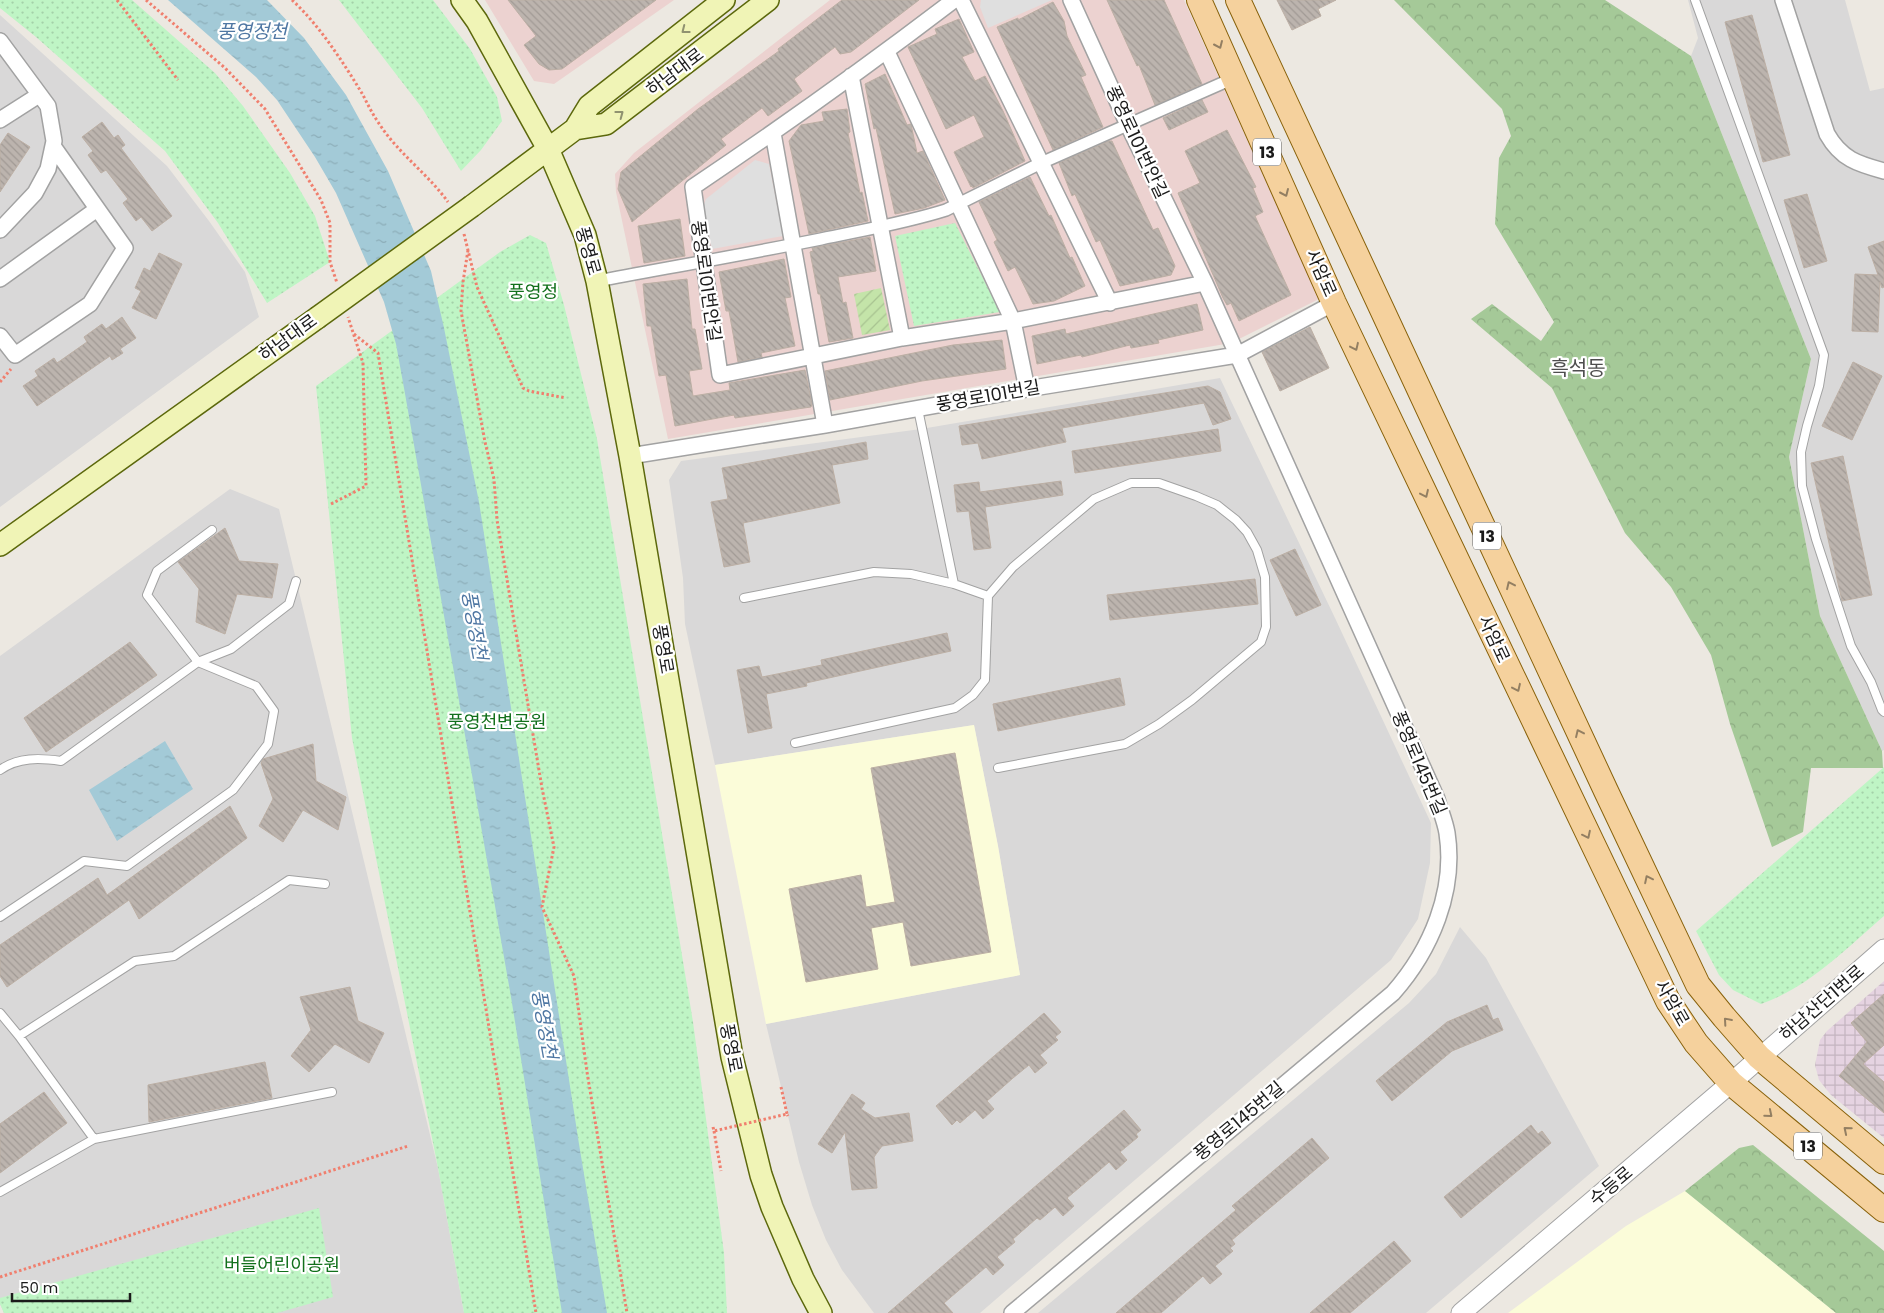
<svg xmlns="http://www.w3.org/2000/svg" width="1884" height="1313" viewBox="0 0 1884 1313" font-family="Poppins,'Noto Sans KR',sans-serif">
<style>
.residential{fill:#d9d8d8}
.commercial{fill:#ecd2d0}
.industrial{fill:url(#industrial-grid)}
.education{fill:#fbfcd9}
.forest{fill:url(#forest-crowns)}
.park{fill:url(#park-dots)}
.garden{fill:url(#garden-furrows)}
.parking{fill:#dfdfdf}
.water{fill:url(#water-ripples)}
.building{fill:url(#building-back-hatch);stroke:#bcafa4}
.lines{fill:none;stroke-linecap:round;stroke-linejoin:round}
.service-casing{stroke:#a2a2a2;stroke-width:10}
.pedestrian-casing{stroke:#a2a2a2;stroke-width:14}
.minor-casing{stroke:#a2a2a2;stroke-width:18}
.tertiary-casing{stroke:#a2a2a2;stroke-width:21}
.secondary-casing{stroke:#5c680c;stroke-width:24}
.primary-casing{stroke:#88610a;stroke-width:26}
.path{stroke:#f07f6e;stroke-width:3;stroke-dasharray:2.5 2.5;stroke-linecap:butt}
.service{stroke:#fff;stroke-width:8}
.pedestrian{stroke:#fff;stroke-width:11}
.minor{stroke:#fff;stroke-width:15}
.tertiary{stroke:#fff;stroke-width:19}
.secondary{stroke:#f0f4b6;stroke-width:21}
.primary{stroke:#f5d19d;stroke-width:24}
.secondary-bridge-casing{stroke:#5c680c;stroke-width:24;stroke-linecap:butt}
.path-bridge{stroke:#f07f6e;stroke-width:3;stroke-dasharray:2.5 2.5;stroke-linecap:butt}
.secondary-bridge{stroke:#f0f4b6;stroke-width:21}
.oneway{stroke:#909270}
.oneway2{stroke:#937f62}
.labels{text-anchor:middle;stroke-width:4.5;stroke-linejoin:round;paint-order:stroke}
.shield{fill:#fff;stroke:#5f5f5f;stroke-width:1}
.shield-label{font-size:16px;font-weight:bold;fill:#1b1b1b}
.street-label{font-size:18px;fill:#1b1b1b;stroke:#fff}
.park-label{font-size:18px;fill:#12701c;stroke:#fff}
.water-label{font-size:19px;font-style:italic;fill:#4f77a3;stroke:#fff}
.quarter-label{font-size:20px;fill:#4e4e4e;stroke:#fff}
</style>
<defs>
<pattern id="industrial-grid" width="8" height="8" patternUnits="userSpaceOnUse" patternTransform="scale(1.25)"><rect width="8" height="8" fill="#e5d3e1"/><path d="M0 4h8M4 0v8" fill="none" stroke="#c4b5c0"/></pattern>
<pattern id="forest-crowns" width="20" height="18" patternUnits="userSpaceOnUse" patternTransform="scale(1.25)"><rect width="20" height="18" fill="#a5c998"/><path d="M2 6a3 3 0 1 1 6 0M12 15a3 3 0 1 1 6 0" fill="none" stroke="#8dac82"/></pattern>
<pattern id="park-dots" width="8" height="8" patternUnits="userSpaceOnUse" patternTransform="scale(1.25)"><rect width="8" height="8" fill="#bff5c5"/><path d="M2 2h.1M6 6h.1" fill="none" stroke="#a4d1a9" stroke-width="1.8" stroke-linecap="round"/></pattern>
<pattern id="garden-furrows" width="10" height="10" patternUnits="userSpaceOnUse" patternTransform="scale(1.25)"><rect width="10" height="10" fill="#c4e4a9"/><path d="M-1 1l2-2M0 10L10 0M9 11l2-2" fill="none" stroke="#a8c391"/></pattern>
<pattern id="water-ripples" width="26" height="14" patternUnits="userSpaceOnUse" patternTransform="scale(1.25)"><rect width="26" height="14" fill="#a3cad7"/><path d="M2 4q2-2 4 0t4 0M15 11q2-2 4 0t4 0" fill="none" stroke="#8cadb8"/></pattern>
<pattern id="building-back-hatch" width="6" height="6" patternUnits="userSpaceOnUse" patternTransform="scale(1.25)"><rect width="6" height="6" fill="#bcb4ae"/><path d="M-1 5l2 2M0 0l6 6M5-1l2 2" fill="none" stroke="#a19a95"/></pattern>
</defs>
<rect width="100%" height="100%" fill="#ece8e1"/>
<path class="residential" d="M1688,0H1845L1870,91L1884,88V750L1882,751L1820,616L1789,457L1811,359L1691,56L1698,38Z
M0,15L167,166L209,221L245,272L259,317L0,507Z
M1220,378L1335,618L1431,823L1430,863L1418,919L1391,960L980,1313H874L842,1270L826,1240L812,1205L799,1162L766,1024L1020,975L998,846L974,725L715,765L685,624L683,578L669,480L681,461L921,429Z
M230,489L279,509L438,1168L464,1313H4L0,1304V656Z
M1460,927L1486,958L1599,1166L1426,1313H1038L1409,1003L1436,974Z"/>
<path class="commercial" d="M485,0H674L554,84L534,81Z
M830,0H1184L1319,299L1231,343L668,439L616,192L615,174L634,153Z"/>
<path class="industrial" d="M1884,981V1138L1831,1095L1819,1080L1815,1065L1820,1040L1827,1031Z"/>
<path class="education" d="M974,725L998,846L1020,975L766,1024L715,765Z
M1685,1191L1836,1313H1508L1626,1226Z"/>
<path class="forest" d="M1394,0H1605L1691,56L1811,359L1789,457L1820,616L1882,751L1883,768H1811L1803,832L1772,847L1730,724L1711,655L1671,587L1625,533L1552,388L1471,319L1492,304L1541,341L1554,322L1495,224L1499,158L1511,136L1502,109Z
M1753,1145L1884,1251V1313H1836L1685,1191L1739,1148Z"/>
<path class="park" d="M0,0H132L215,73L243,106L290,173L315,216L330,262L267,303L218,223L165,151L36,37L0,8Z
M339,0H433L470,49L497,97L502,121L481,150L461,171L422,108Z
M955,223L1000,312L914,326L895,236Z
M530,235L546,243L564,305L597,439L693,1022L724,1253L727,1313H464L438,1168L352,738L316,386L500,252Z
M1884,767V916C1847,948 1808,988 1761,1004L1733,990L1719,975L1696,931Z
M319,1208L333,1297L277,1313H4L0,1304V1298Z"/>
<path class="garden" d="M881,288L890,330L862,335L854,294Z"/>
<path class="parking" d="M981,0H1052L988,28L980,7Z
M755,160L769,164L783,236L712,249L703,207L706,199Z"/>
<path class="water" d="M168,0H267L304,38L346,95L388,171L431,271L444,328L479,502L579,1144L607,1313H562L511,997L404,388L396,344L384,302L336,193L315,157L277,100L256,77Z
M165,741L193,789L117,841L89,790Z"/>
<path class="building" d="M508,0H656L562,69L549,70L539,64L524,45L536,36Z
M842,0H919L851,52L840,54L835,47L794,79L802,91L768,116L762,108L721,139L726,145L632,222L618,189L621,172L698,109L779,51L778,49Z
M1107,0H1164L1202,84L1155,105L1139,65L1137,66Z
M1277,0H1336L1318,9L1321,16L1292,30Z
M1053,2L1064,21L1067,36L1086,75L1081,77L1103,127L1053,150L997,27L1018,18V20Z
M1752,15L1790,155L1763,162L1725,22Z
M959,19L974,52L962,57L975,81L985,76L1003,111L1025,161L973,188L972,186L971,187L954,152L984,137L974,115L946,129L908,47L937,34L935,29Z
M885,74L907,125L911,124L917,153L923,151L945,200L924,208L895,214L876,128L874,129L865,84Z
M1202,100L1208,112L1169,130L1163,118Z
M847,109L850,132L848,133L860,193L862,192L868,221L809,234L789,141L801,125L824,121L822,112Z
M102,122L114,138L118,135L125,145L121,148L172,216L152,231L141,217L136,221L123,203L128,199L106,170L101,173L88,155L93,151L82,137Z
M1227,130L1256,187L1253,188L1263,212L1255,216L1291,295L1239,321L1231,303L1227,305L1223,298L1178,193L1200,183L1185,151Z
M8,133L30,147L0,192V145Z
M1109,141H1112L1153,230L1158,228L1175,266L1171,275L1120,286L1100,240L1096,242L1075,194L1072,196L1059,163Z
M1030,177L1049,216L1051,215L1070,258L1072,257L1085,286L1054,301L1033,304L1015,267L1008,271L994,242L997,240L979,202Z
M1807,194L1827,261L1804,268L1784,200Z
M680,219L685,256L644,263L638,226Z
M870,237L876,271L838,277L843,303L846,302L853,338L829,342L820,294H818L810,252L813,251L812,248Z
M1884,241V287L1882,288L1880,282L1878,332L1852,331L1855,274L1878,275L1868,247Z
M159,253L182,264L156,319L132,308L141,291L135,288L144,268L150,271Z
M784,259L791,297L785,298L795,346L761,353L762,357L738,362L729,311H726L719,272Z
M687,279L692,329H695L702,369L689,371L693,396L730,390L729,383L805,370L812,404L811,407L735,418L734,415L675,426L666,375L659,376L651,326H647L643,284Z
M1197,304L1203,330L1158,340L1159,343L1131,348L1130,345L1082,357L1081,355L1037,364L1032,336L1065,329L1066,334Z
M122,317L136,338L120,349L123,353L112,360L110,356L37,406L23,386L38,376L35,371L54,358L57,363L87,342L84,337L102,324L106,329Z
M1310,327L1329,368L1280,391L1262,352Z
M1002,340L1006,369L922,381L830,400L825,371L953,345Z
M1853,362L1882,376L1852,440L1822,426Z
M1208,386L1220,392L1231,419L1213,425L1204,403L1062,428L1066,442L982,459L978,443L962,445L959,426Z
M1218,429L1221,451L1075,473L1072,451Z
M866,442L868,459L832,465L840,503L743,523L750,562L724,567L711,502L728,499L722,468Z
M1843,456L1872,595L1842,601L1811,463Z
M1061,481L1063,495L985,507L991,548L974,550L969,511L957,512L954,485L979,482L980,492Z
M225,528L239,561L278,564L272,598L237,594L225,634L196,622L199,589L178,562Z
M1295,549L1321,605L1296,616L1270,560Z
M1255,579L1258,604L1110,620L1107,595Z
M947,633L951,651L806,683L807,686L766,694L772,728L748,733L737,670L759,666L762,677L822,665L821,660Z
M130,642L157,675L46,752L24,718Z
M1120,678L1125,705L998,731L993,704Z
M313,744L316,781L346,797L338,830L303,810L283,842L259,826L273,799L261,763L263,759Z
M955,753L991,952L911,966L903,922L871,928L878,969L806,982L789,889L861,875L866,907L895,902L871,768Z
M230,806L247,838L139,919L129,900L7,987L0,976V945L98,878L107,895Z
M350,987L358,1021L384,1033L369,1063L335,1044L309,1072L291,1056L311,1030L300,997Z
M1884,994V1045L1863,1064L1884,1082V1113L1839,1076L1867,1042L1851,1023Z
M1487,1005L1493,1020L1498,1018L1503,1030L1452,1051L1392,1101L1376,1081L1447,1022Z
M1044,1013L1061,1032L1055,1037L1058,1040L1040,1055L1047,1063L1035,1073L1029,1065L1013,1078L987,1101L994,1109L983,1119L975,1110L960,1123L957,1120L952,1125L936,1106Z
M265,1062L272,1098L149,1122L148,1085Z
M44,1092L67,1123L0,1173V1124Z
M852,1094L865,1103L861,1109L875,1118L909,1113L913,1141L882,1146L874,1157L877,1188L852,1190L845,1132L832,1153L818,1144Z
M1124,1110L1141,1130L1136,1134L1138,1137L1120,1152L1127,1160L1116,1170L1109,1162L1093,1176L1067,1198L1074,1206L1063,1216L1055,1207L1040,1220L1037,1218L1013,1239L1015,1242L997,1257L1004,1265L993,1275L986,1267L944,1303L953,1313H888Z
M1531,1125L1538,1134L1542,1131L1551,1143L1461,1218L1444,1197Z
M1312,1138L1329,1158L1232,1240L1235,1244L1230,1248L1233,1251L1215,1266L1222,1274L1210,1284L1203,1276L1161,1313H1116L1236,1210L1232,1206Z
M1394,1241L1411,1261L1350,1313H1310Z"/>
<g class="lines">
<g class="service-casing">
<path id="service" d="M1695,0L1824,355L1819,386L1807,426L1801,452L1802,486L1816,539L1851,646L1871,682L1882,710L1884,712
M918,409L954,584
M744,598L874,572L911,574L954,584L988,596
M198,662L231,649L289,604L296,581
M795,743L955,708L973,695L985,680L988,596L1013,567L1094,499L1131,483H1159L1196,496L1217,505L1236,520L1247,532L1257,550L1265,577L1266,627L1261,642L1192,700L1159,724L1125,744L998,768
M0,770C18,757 40,758 61,761L198,662L147,595L157,571L212,530
M0,917L84,861L127,866L233,790L268,744L274,711L256,686L198,662
M0,1013L19,1036L94,1139L0,1192
M19,1036L135,961L174,956L289,880L325,884
M94,1139L332,1092"/>
</g>
<g class="pedestrian-casing">
<path id="pedestrian" d="M597,281C672,267 746,254 821,239C863,230 905,223 946,210L1041,163L1234,78"/>
</g>
<g class="minor-casing">
<path id="minor" d="M954,0C869,65 782,127 693,187L720,375L902,338L1013,321L1205,283
M961,0L1110,303
M1783,0L1827,134C1841,159 1858,164 1884,171
M0,41L48,106L54,141L48,169L35,193L0,230
M887,52L1013,321L1027,389
M851,76L902,338
M0,120L39,95
M773,133L825,425
M0,279L97,209
M0,336L15,355L90,304L125,248L53,146
M630,456L825,425L1027,389L1237,355L1334,303
M1012,1313L1393,993C1431,950 1456,891 1447,833C1445,821 1440,810 1437,799L1205,283L1128,125L1071,0"/>
</g>
<g class="tertiary-casing">
<path id="tertiary" d="M1461,1313L1731,1083L1884,949"/>
</g>
<g class="secondary-casing">
<path id="secondary" d="M462,0L477,21L548,149L585,235L597,281L630,456L732,1057L761,1175L772,1207L803,1279L821,1313
M575,129L606,124L768,0
M472,206L575,129L589,106L724,0
M0,545L317,318"/>
</g>
<g class="primary-casing">
<path id="primary" d="M1199,0L1334,303L1668,1001L1696,1043L1731,1083L1884,1210
M1238,0L1606,791L1698,985L1724,1017L1759,1057L1884,1162"/>
</g>
<path class="path" d="M117,0L178,80
M146,0L225,68L265,109L321,200L330,223V262L337,283
M292,0C320,26 343,62 363,95C368,105 373,115 380,125C399,154 428,174 448,202
M464,234L477,287L523,388L529,391L566,398
M468,250L463,282L461,311L485,442L494,479L497,520L542,788L554,847L542,907L574,976L587,1072L627,1313
M354,334L378,353L536,1313
M0,382L11,369
M331,504L366,486L363,363L348,317
M781,1087L787,1114
M714,1131L721,1171
M0,1277L408,1146"/>
<use href="#service" class="service"/>
<use href="#pedestrian" class="pedestrian"/>
<use href="#minor" class="minor"/>
<use href="#tertiary" class="tertiary"/>
<use href="#secondary" class="secondary"/>
<use href="#primary" class="primary"/>
<g class="secondary-bridge-casing">
<path id="secondary-bridge" d="M317,318L472,206"/>
</g>
<path class="path-bridge" d="M713,1127L714,1131L787,1114L788,1116"/>
<use href="#secondary-bridge" class="secondary-bridge"/>
</g>
<defs><path id="oneway-chevron" d="M-2-3.5L2.5 0L-2 3.5" fill="none" stroke-width="1.6" stroke-linecap="round" stroke-linejoin="round" transform="scale(1.25)"/></defs>
<g class="oneway">
<use href="#oneway-chevron" transform="translate(685 30) rotate(142)"/>
<use href="#oneway-chevron" transform="translate(620 114) rotate(-37)"/>
</g>
<g class="oneway2">
<use href="#oneway-chevron" transform="translate(1219 45) rotate(66)"/>
<use href="#oneway-chevron" transform="translate(1285 193) rotate(66)"/>
<use href="#oneway-chevron" transform="translate(1355 347) rotate(65)"/>
<use href="#oneway-chevron" transform="translate(1425 494) rotate(65)"/>
<use href="#oneway-chevron" transform="translate(1510 585) rotate(-115)"/>
<use href="#oneway-chevron" transform="translate(1517 688) rotate(65)"/>
<use href="#oneway-chevron" transform="translate(1579 733) rotate(-115)"/>
<use href="#oneway-chevron" transform="translate(1587 835) rotate(64)"/>
<use href="#oneway-chevron" transform="translate(1648 879) rotate(-116)"/>
<use href="#oneway-chevron" transform="translate(1727 1021) rotate(-131)"/>
<use href="#oneway-chevron" transform="translate(1769 1114) rotate(40)"/>
<use href="#oneway-chevron" transform="translate(1847 1130) rotate(-140)"/>
</g>
<g class="labels">
<g class="shield">
<rect x="1253" y="138.5" width="28" height="27" rx="4"/>
<rect x="1473" y="522.5" width="28" height="27" rx="4"/>
<rect x="1794" y="1132.5" width="28" height="27" rx="4"/>
</g>
<g class="shield-label">
<text x="1267" y="158">13</text>
<text x="1487" y="542">13</text>
<text x="1808" y="1152">13</text>
</g>
<g class="street-label">
<text transform="translate(675 72) rotate(-37)" y="6">하남대로</text>
<text transform="translate(1137 142) rotate(65)" y="6">풍영로101번안길</text>
<text transform="translate(588 251) rotate(74)" y="6">풍영로</text>
<text transform="translate(1321 273) rotate(66)" y="6">사암로</text>
<text transform="translate(706 281) rotate(82)" y="6">풍영로101번안길</text>
<text transform="translate(288 338) rotate(-36)" y="6">하남대로</text>
<text transform="translate(988 396) rotate(-10)" y="6">풍영로101번길</text>
<text transform="translate(1494 639) rotate(65)" y="6">사암로</text>
<text transform="translate(663 649) rotate(80)" y="6">풍영로</text>
<text transform="translate(1419 763) rotate(67)" y="6">풍영로145번길</text>
<text transform="translate(1672 1003) rotate(60)" y="6">사암로</text>
<text transform="translate(1822 1003) rotate(-41)" y="6">하남산단1번로</text>
<text transform="translate(731 1048) rotate(79)" y="6">풍영로</text>
<text transform="translate(1239 1121) rotate(-40)" y="6">풍영로145번길</text>
<text transform="translate(1611 1186) rotate(-40)" y="6">수등로</text>
</g>
<g class="park-label">
<text x="533" y="298">풍영정</text>
<text x="497" y="728">풍영천변공원</text>
<text x="282" y="1271">버들어린이공원</text>
</g>
<g class="water-label">
<text x="252" y="38">풍영정천</text>
<text transform="translate(475 625) rotate(80)" y="7">풍영정천</text>
<text transform="translate(545 1024) rotate(80)" y="7">풍영정천</text>
</g>
<g class="quarter-label">
<text x="1578" y="375">흑석동</text>
</g>
</g>
<path d="M12 1293v8h118v-8" fill="none" stroke="#1b1b1b" stroke-width="2.5"/>
<text x="20" y="1293" font-size="15" fill="#1b1b1b" stroke="#ffffff" stroke-width="4" paint-order="stroke">50 m</text>
</svg>
